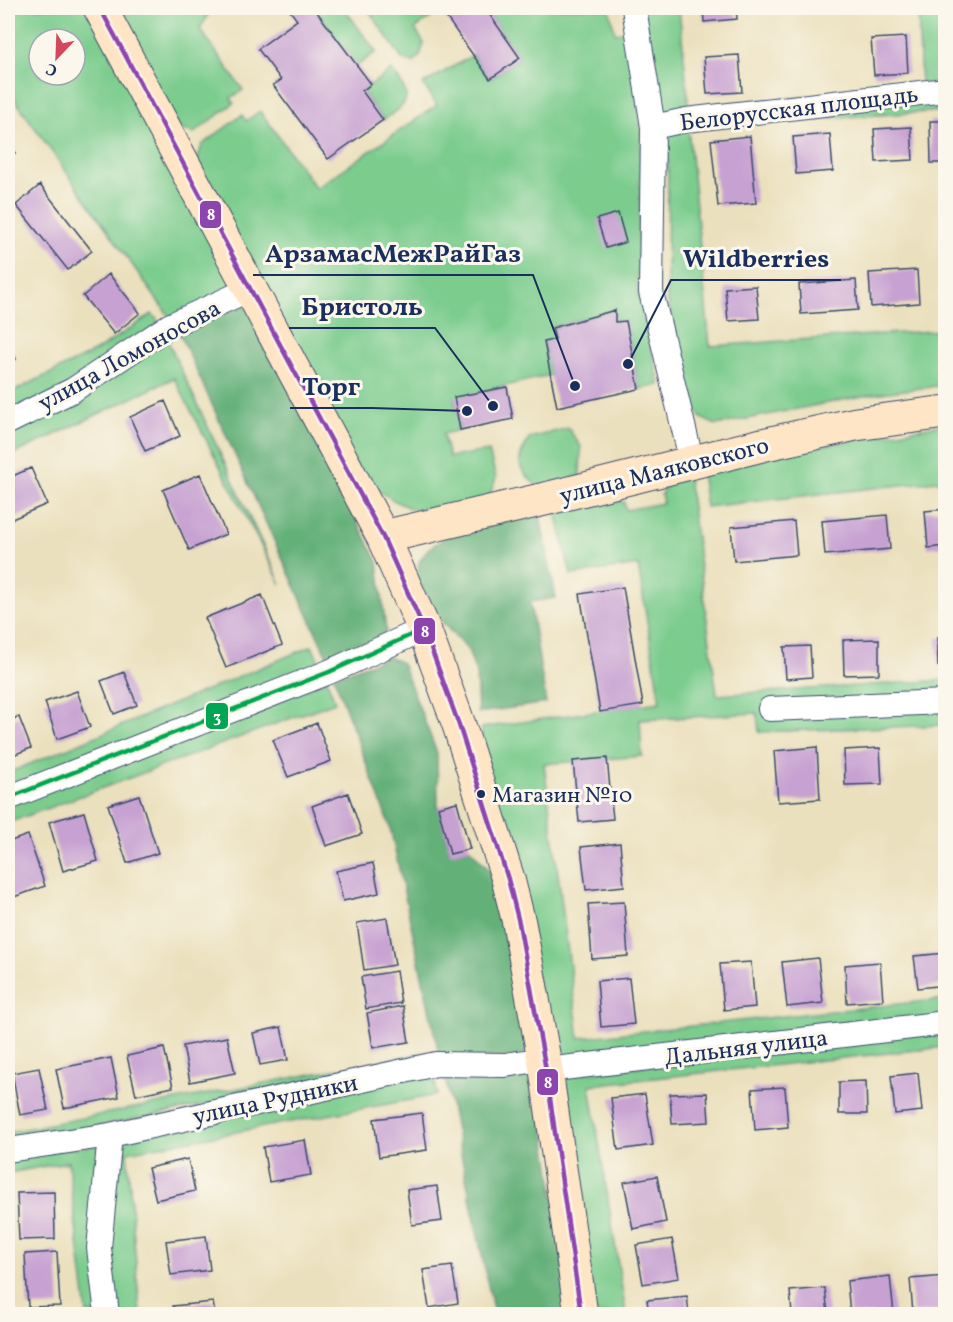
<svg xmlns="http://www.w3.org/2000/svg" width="953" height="1322" viewBox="0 0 953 1322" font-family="Vollkorn,serif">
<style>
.green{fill:#7bcc8e;stroke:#4b7e76;stroke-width:1.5;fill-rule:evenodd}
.forest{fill:#64b079;stroke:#40706c;stroke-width:1.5}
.building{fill:#c7a1d2}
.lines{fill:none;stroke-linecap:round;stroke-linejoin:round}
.minor-casing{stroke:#3a4a6c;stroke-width:26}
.secondary-casing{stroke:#3a4a6c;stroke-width:35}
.minor{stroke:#fff;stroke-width:24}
.secondary{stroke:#fee5c5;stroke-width:33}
.bus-1-casing{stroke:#fbf7ec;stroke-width:9}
.bus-2-casing{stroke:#fbf7ec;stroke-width:9}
.bus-1{stroke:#8e44ad;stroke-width:4.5}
.bus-2{stroke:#00a651;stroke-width:4.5}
.bus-dot{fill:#1b2f5e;stroke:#fbf7ec;stroke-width:2}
.labels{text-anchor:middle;stroke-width:6;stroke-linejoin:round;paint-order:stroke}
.bus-label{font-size:22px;fill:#1b2f5e;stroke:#fbf7ec;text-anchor:start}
.street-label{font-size:24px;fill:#1b2f5e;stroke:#fbf7ec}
.leader{fill:none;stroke:#1b2f5e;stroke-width:2}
.callout-dot{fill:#1b2f5e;stroke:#fbf7ec;stroke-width:2}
.callout-label{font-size:26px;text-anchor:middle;font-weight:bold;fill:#1b2f5e;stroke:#fbf7ec;stroke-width:6;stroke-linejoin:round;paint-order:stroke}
.line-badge{stroke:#fbf7ec;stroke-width:2}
.badge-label{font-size:16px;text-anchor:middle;font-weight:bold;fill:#fff}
</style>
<rect width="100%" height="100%" fill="#fbf7ec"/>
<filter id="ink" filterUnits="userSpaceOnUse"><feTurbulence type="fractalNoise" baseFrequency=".0167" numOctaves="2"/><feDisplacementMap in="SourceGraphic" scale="12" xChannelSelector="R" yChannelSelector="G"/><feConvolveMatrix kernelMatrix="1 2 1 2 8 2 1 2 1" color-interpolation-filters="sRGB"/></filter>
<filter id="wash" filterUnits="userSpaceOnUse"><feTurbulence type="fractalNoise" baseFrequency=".008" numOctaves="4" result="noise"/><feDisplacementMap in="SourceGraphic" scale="24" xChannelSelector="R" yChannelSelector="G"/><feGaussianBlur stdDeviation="1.35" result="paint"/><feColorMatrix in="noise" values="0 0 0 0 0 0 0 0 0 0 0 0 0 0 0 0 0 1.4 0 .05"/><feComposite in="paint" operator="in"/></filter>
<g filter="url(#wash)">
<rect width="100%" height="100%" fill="#ebe0bd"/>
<path class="green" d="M8,8H89L233,278L229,290L170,318L8,90ZM39,39H75V75H39Z
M124,8H212L200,29L243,90L231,98L234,103L194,133L179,129L118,15Z
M316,8H344L376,52L357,66L315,9Z
M367,8H459L446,17L439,12L415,29L424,43L420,56L413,63L403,60Z
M485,8H609L615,33L628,31L641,131L638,293L660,385L639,389L626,321L615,322L614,310L552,328L555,339L544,342L551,375L454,398L460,430L443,434L449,457L489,451L496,478L488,500C473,504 451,513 437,513C410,514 384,495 364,480L196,164L202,145L242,115L246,121L260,111L316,188L437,105L423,84L473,55L490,79L520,58Z
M643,8H679L689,107L804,97L662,118Z
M918,8H945V82L921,87Z
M392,70C412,97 412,102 383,120L362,91Z
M945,98V111L688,126L710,346L945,330V385L873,394L716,425L701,418L689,400L667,298L668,133L688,126Z
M152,314L160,323L69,386L8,415V394L96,351Z
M166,337L281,584L174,378L8,457V430Z
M945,424V480L706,507L701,473L759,457Z
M568,428L581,447L580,476L539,488C518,468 513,464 530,438Z
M688,477L717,695L945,680V725L759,732L757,713L640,720L642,756L544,764L579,1038L945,999V1018L553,1058L488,768L481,728L660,702L638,565L571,575L555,508L610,496L624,502L626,510L663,503L661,494L669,482Z
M312,646L321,666L8,789V773Z
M327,680L335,702L8,823V807Z
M945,1029V1047L590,1085L626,1314H592L559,1086L569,1075Z
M427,1052L430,1061L8,1144V1132Z
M434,1072L437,1095L127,1152L140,1314H114L107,1248L119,1141Z
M99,1145L100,1314H87L68,1162L8,1173V1156Z"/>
<path class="forest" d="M247,304L378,562L386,631L378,642L330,663L178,330Z
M539,512L556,598L530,602L546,703L478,713L476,673L468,650L430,609L417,578L419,562L429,548L447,537Z
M388,657L402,663L437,753L438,807L450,853L470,849L498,879L532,1050L516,1057L440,1059L390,827L334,677Z
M444,1072H522L537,1077L571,1314H494Z"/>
<g id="blocks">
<path class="building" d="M288,8H314L371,84L362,91L383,120L328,159L273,85L281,80L258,49L297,20Z
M459,8H485L520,58L490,79L446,17Z
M703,8H736L737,19L704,22Z
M906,37L908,73L874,75L871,39Z
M739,55L742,92L707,94L704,57Z
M930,121H946V163H931Z
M911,127L913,160L876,162L874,129Z
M830,134L833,171L796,174L793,137Z
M750,136L756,203L718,206L711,140Z
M8,142L15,153L8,158Z
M40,185L92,251L68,270L16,205Z
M618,213L626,242L606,248L597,219Z
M917,270L919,303L871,307L869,273Z
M109,274L140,313L114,334L83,296Z
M856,280L858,310L801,314L799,284Z
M756,286L759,319L728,321L725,288Z
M615,310V322L626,321L639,389L557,407L544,342L555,339L552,328Z
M8,343L16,359L8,364Z
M507,387L513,419L460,430L454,397Z
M165,401L180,436L145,451L130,417Z
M31,468L47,504L10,520L8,514V478Z
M200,474L226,534L189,550L163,490Z
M946,509V546L928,548L925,511Z
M887,515L890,549L825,555L822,521Z
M794,521L797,555L734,561L731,527Z
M623,587L643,705L600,712L580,594Z
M262,595L282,645L226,668L205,618Z
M937,638H946V666H938Z
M879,639V674L844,675L843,640Z
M810,646L812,677L786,679L784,647Z
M124,672L137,705L114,714L101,681Z
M77,691L90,727L57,739L45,702Z
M19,717L31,748L8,757V721Z
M317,723L331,761L288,777L273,740Z
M817,747L820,799L778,802L774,751Z
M880,748L882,784L845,785L844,750Z
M607,758L613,819L579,822L573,761Z
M348,793L362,834L326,846L312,806Z
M139,795L158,853L127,863L108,805Z
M457,802L470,849L450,854L438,807Z
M84,812L98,861L63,871L49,822Z
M28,835L45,886L11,898L8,886V842Z
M620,843L624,886L586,890L581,847Z
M373,863L379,893L343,901L336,871Z
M624,902L628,956L592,959L588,904Z
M387,918L395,965L364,970L357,923Z
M946,953V985L918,988L914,956Z
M818,958L823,1003L787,1007L782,962Z
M751,962L755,1007L724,1010L720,964Z
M880,962L883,1000L847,1003L845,965Z
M396,971L401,1003L366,1009L361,977Z
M629,978L634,1024L601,1027L597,981Z
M403,1006L409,1042L373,1048L367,1013Z
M281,1027L288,1060L260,1065L253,1033Z
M227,1037L235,1073L190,1082L183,1046Z
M164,1048L173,1087L136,1095L127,1056Z
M111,1058L119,1097L64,1108L56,1069Z
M39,1068L48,1110L20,1115L12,1073Z
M918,1073L922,1111L895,1114L891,1076Z
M866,1081L867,1114H839V1082Z
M785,1087L788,1127L755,1130L752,1089Z
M707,1093L709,1122L672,1124L670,1094Z
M645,1094L653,1145L618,1150L611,1098Z
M422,1113L427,1150L379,1157L374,1119Z
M305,1140L311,1175L269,1182L263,1147Z
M188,1159L195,1191L156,1200L148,1168Z
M657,1176L666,1222L633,1229L624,1182Z
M437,1186L442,1221L412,1225L407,1190Z
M54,1192L55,1239L19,1240L17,1193Z
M206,1236L210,1270L171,1275L166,1241Z
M672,1239L679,1278L643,1284L636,1245Z
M57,1252L60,1306L28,1307L25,1254Z
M452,1266L458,1303L429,1308L423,1270Z
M890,1276L894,1314H850L847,1281Z
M946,1276V1311L913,1313L910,1279Z
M825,1288L828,1314H792L790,1291Z
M687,1296L689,1314H649L647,1300Z
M213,1302L215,1314H174L173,1306Z"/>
</g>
</g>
<g filter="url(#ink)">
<use href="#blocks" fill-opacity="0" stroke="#3a4a6c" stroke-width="1.5"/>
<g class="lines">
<g class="minor-casing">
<path id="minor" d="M634,8L653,127L651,292L692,463
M653,127L686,120L946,90
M8,422L73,390L169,326L250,289
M770,709L946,702
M8,798L329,672L424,629
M546,1070L946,1023
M8,1150L110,1135L436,1064L505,1065L544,1059
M107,1314L99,1248L110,1135"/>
</g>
<g class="secondary-casing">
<path id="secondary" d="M100,8L383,537L424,629L459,725L508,879L519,923L546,1070L581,1314
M383,537L545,499L762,445L856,424L946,412"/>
</g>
<use href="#minor" class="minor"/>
<use href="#secondary" class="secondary"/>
<g class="bus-1-casing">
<path id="bus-1" d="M100,8L383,537L424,629L459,725L508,879L519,923L546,1070L581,1314"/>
</g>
<g class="bus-2-casing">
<path id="bus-2" d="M8,798L329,672L424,629"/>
</g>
<use href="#bus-1" class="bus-1"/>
<use href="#bus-2" class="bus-2"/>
</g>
</g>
<circle class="bus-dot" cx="481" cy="794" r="5"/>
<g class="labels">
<g class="bus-label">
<text x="492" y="802">Магазин №10</text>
</g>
<g class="street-label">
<text transform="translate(799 108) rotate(-7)" y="8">Белорусская площадь</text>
<text transform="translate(129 355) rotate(-29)" y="8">улица Ломоносова</text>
<text transform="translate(664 470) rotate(-14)" y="8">улица Маяковского</text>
<text transform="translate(746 1047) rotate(-7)" y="8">Дальняя улица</text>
<text transform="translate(275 1099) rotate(-12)" y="8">улица Рудники</text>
</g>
</g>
<path class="leader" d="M575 386L533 275H253M628 364L671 280H841M493 406L435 328H289M467 411L372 408H290"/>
<g class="callout-dot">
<circle cx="575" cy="386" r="6"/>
<circle cx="628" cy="364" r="6"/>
<circle cx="493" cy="406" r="6"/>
<circle cx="467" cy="411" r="6"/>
</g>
<g class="callout-label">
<text x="393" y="262">АрзамасМежРайГаз</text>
<text x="756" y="267">Wildberries</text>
<text x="362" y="315">Бристоль</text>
<text x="331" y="395">Торг</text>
</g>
<g class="line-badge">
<rect x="199" y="200" width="23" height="29" rx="6" fill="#8e44ad"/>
<rect x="413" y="617" width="23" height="28" rx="6" fill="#8e44ad"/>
<rect x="205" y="702" width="24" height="28" rx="6" fill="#00a651"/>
<rect x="536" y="1068" width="23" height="28" rx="6" fill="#8e44ad"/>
</g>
<g class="badge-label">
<text x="211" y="220">8</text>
<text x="425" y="637">8</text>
<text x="217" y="722">3</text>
<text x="548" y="1088">8</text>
</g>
<rect width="953" height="1322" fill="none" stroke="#fbf7ec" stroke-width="30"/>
<g transform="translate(57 57) rotate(203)"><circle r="28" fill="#fbf7ec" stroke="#a1a7b3" stroke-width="1.5"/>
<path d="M0-4.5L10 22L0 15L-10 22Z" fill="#d1495b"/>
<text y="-9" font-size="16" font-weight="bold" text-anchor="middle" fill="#1b2f5e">С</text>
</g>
</svg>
